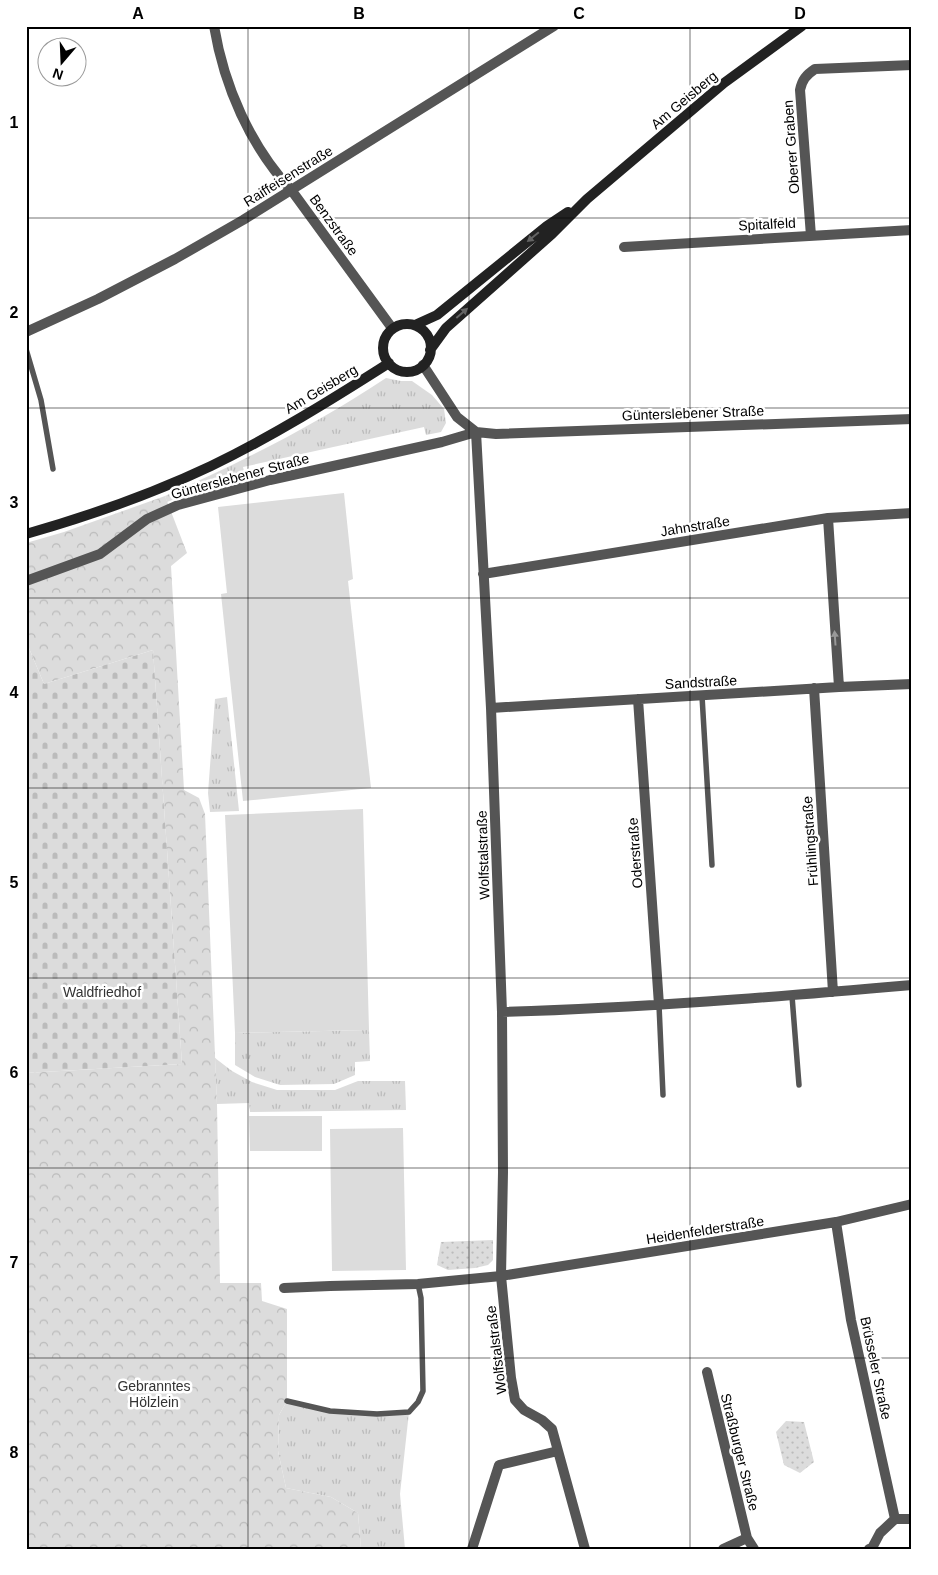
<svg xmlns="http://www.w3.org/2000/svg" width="938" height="1575" viewBox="0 0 938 1575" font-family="Helvetica,sans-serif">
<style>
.grass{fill:url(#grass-tufts)}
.forest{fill:url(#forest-crowns)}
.cemetery{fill:url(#cemetery-stones)}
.park{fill:url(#park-dots)}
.pitch{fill:#dcdcdc}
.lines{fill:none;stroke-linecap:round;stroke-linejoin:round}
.lane{stroke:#555;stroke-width:5.5}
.street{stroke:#555;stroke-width:10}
.secondary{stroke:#222;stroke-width:10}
.oneway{fill:#646464}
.oneway2{fill:#999}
.grid{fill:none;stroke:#000;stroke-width:1;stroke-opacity:0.55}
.labels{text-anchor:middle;stroke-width:5;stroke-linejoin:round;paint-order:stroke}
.street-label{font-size:14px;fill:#000;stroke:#fff}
.park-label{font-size:14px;fill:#333;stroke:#fff}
.neatline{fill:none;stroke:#000;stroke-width:2}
.grid-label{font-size:16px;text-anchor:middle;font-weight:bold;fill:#000}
</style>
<defs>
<pattern id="grass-tufts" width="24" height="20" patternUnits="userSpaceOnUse" patternTransform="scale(1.25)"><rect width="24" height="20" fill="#dcdcdc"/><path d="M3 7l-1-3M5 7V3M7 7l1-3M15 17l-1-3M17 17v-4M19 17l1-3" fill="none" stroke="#bbb"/></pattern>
<pattern id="forest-crowns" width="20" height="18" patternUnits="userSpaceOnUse" patternTransform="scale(1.25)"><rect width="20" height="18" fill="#dcdcdc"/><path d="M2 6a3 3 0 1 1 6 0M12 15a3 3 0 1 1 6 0" fill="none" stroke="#bbb"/></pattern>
<pattern id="cemetery-stones" width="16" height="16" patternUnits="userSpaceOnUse" patternTransform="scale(1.25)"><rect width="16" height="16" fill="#dcdcdc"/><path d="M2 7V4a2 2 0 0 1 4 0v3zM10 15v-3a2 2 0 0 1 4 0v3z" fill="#bbb"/></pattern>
<pattern id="park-dots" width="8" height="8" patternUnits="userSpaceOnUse" patternTransform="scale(1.25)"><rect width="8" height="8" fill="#dcdcdc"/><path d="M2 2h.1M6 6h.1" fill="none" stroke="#bbb" stroke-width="1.8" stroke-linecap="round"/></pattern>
</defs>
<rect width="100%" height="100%" fill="#fff"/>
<path class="grass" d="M386,378L401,381H412L432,395L444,409L446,423L441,432L426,435L424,427L243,467L246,480L202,488L167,502L165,496C242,462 315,425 386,378Z
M227,697L239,811L210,812L208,793L215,699Z
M369,1030L370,1061L355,1062V1075L334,1084L280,1085L255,1077L235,1065V1033Z
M215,1058L232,1071L252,1082L277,1090H335L358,1081H405L406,1110L250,1112L249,1103L217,1104Z
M287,1401L330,1411L409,1412L400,1494L405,1549H361L358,1513L331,1497L286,1488L278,1451L279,1415Z"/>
<path class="forest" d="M165,496L187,553L171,566L184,790L199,798L205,814L217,1104L220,1283H261L262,1301L287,1309V1401L279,1415L278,1451L286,1488L331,1497L358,1513L361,1549H26V1073L182,1064L153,650L44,684L26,641V543L64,532Z"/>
<path class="cemetery" d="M26,641L44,684L153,650L182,1064L26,1073Z"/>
<path class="park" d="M493,1240V1260L488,1265L475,1268L448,1270L437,1265L441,1242Z
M786,1421L804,1422L814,1462L800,1473L784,1465L776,1432Z"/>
<path class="pitch" d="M344,493L353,579L348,581L371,788L243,801L221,594L227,593L218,507Z
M363,809L369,1030L235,1033L225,815Z
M249,1116H322V1151H250Z
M403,1128L406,1270L332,1271L330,1129Z"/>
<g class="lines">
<path class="lane" d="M26,349L41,400L53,469
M702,696L712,865
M792,996L799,1085
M659,1005L663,1095
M287,1401L330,1411L377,1414L409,1412L418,1402L423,1391L421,1298L418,1284"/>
<path class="street" d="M214,26C224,86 250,146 292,191L392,328
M811,236L800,90C802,80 806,75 815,69L912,65
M624,247L912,230
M26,332L98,299L175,259L243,220L554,26
M423,365L457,417L476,432
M476,432L491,708L502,1012L503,1172L501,1276L511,1378L515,1400L524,1410L542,1420L552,1429L585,1549
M828,518L839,687
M483,574L828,518L912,513
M26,581L100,554L147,519L178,505L270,480L442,442L476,432L496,434L912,419
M814,688L833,992
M638,699L659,1005
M491,708L839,687L912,684
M502,1012C639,1008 775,997 912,985
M836,1222L851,1320L895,1519
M284,1288L330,1286L418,1284L501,1276L836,1222L912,1204
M707,1372L747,1538L754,1549
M472,1549L499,1465L558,1451
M723,1549L747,1538
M869,1549L872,1548L880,1533L895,1519H912"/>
<path class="secondary" d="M383 348a24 24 0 1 1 48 0a24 24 0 1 1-48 0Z
M415,325L437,315L547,226L568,212
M430,350L446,328L552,234L587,199L724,83L802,26
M26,534C89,516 152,494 211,466C273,436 331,400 389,363"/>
</g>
<defs><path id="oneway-solid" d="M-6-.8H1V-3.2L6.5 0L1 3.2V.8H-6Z" transform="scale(1.25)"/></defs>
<g class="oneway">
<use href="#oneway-solid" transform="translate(533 237) rotate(141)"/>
<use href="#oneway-solid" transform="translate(462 313) rotate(-41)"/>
</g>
<use class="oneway2" href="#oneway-solid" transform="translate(835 638) rotate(-94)"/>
<path class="grid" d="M248,26V1549M469,26V1549M690,26V1549M26,218H912M26,408H912M26,598H912M26,788H912M26,978H912M26,1168H912M26,1358H912"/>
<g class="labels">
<g class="street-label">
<text transform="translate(684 100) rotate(-40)" y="5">Am Geisberg</text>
<text transform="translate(791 147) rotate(-94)" y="5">Oberer Graben</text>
<text transform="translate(288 176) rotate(-32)" y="5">Raiffeisenstraße</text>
<text transform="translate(767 224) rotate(-3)" y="5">Spitalfeld</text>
<text transform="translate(334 225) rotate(54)" y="5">Benzstraße</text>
<text transform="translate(321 389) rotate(-31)" y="5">Am Geisberg</text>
<text transform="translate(693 413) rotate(-2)" y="5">Günterslebener Straße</text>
<text transform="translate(240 476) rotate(-15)" y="5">Günterslebener Straße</text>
<text transform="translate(695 526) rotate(-9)" y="5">Jahnstraße</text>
<text transform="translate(701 682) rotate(-3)" y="5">Sandstraße</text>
<text transform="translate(810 841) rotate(-94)" y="5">Frühlingstraße</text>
<text transform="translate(635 853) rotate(-94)" y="5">Oderstraße</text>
<text transform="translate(483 855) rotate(-92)" y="5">Wolfstalstraße</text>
<text transform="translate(705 1230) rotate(-9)" y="5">Heidenfelderstraße</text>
<text transform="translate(496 1350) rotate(-97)" y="5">Wolfstalstraße</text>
<text transform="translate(876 1368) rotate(78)" y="5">Brüsseler Straße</text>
<text transform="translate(740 1452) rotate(76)" y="5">Straßburger Straße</text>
</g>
<g class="park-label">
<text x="102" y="997">Waldfriedhof</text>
<text x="154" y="1391">Gebranntes<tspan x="154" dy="16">Hölzlein</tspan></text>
</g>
</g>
<rect width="938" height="1575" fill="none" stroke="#ffffff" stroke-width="55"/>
<g transform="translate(62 62) rotate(199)"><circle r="24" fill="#ffffff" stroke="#999999"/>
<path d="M0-4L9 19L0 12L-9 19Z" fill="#000000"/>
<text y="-8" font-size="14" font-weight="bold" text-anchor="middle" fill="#000000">N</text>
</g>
<rect x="28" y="28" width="882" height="1520" class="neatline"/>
<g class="grid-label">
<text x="138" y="19">A</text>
<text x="359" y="19">B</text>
<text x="579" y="19">C</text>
<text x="800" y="19">D</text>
<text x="14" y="128">1</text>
<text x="14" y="318">2</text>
<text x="14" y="508">3</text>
<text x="14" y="698">4</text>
<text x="14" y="888">5</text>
<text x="14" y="1078">6</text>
<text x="14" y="1268">7</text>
<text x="14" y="1458">8</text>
</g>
</svg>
